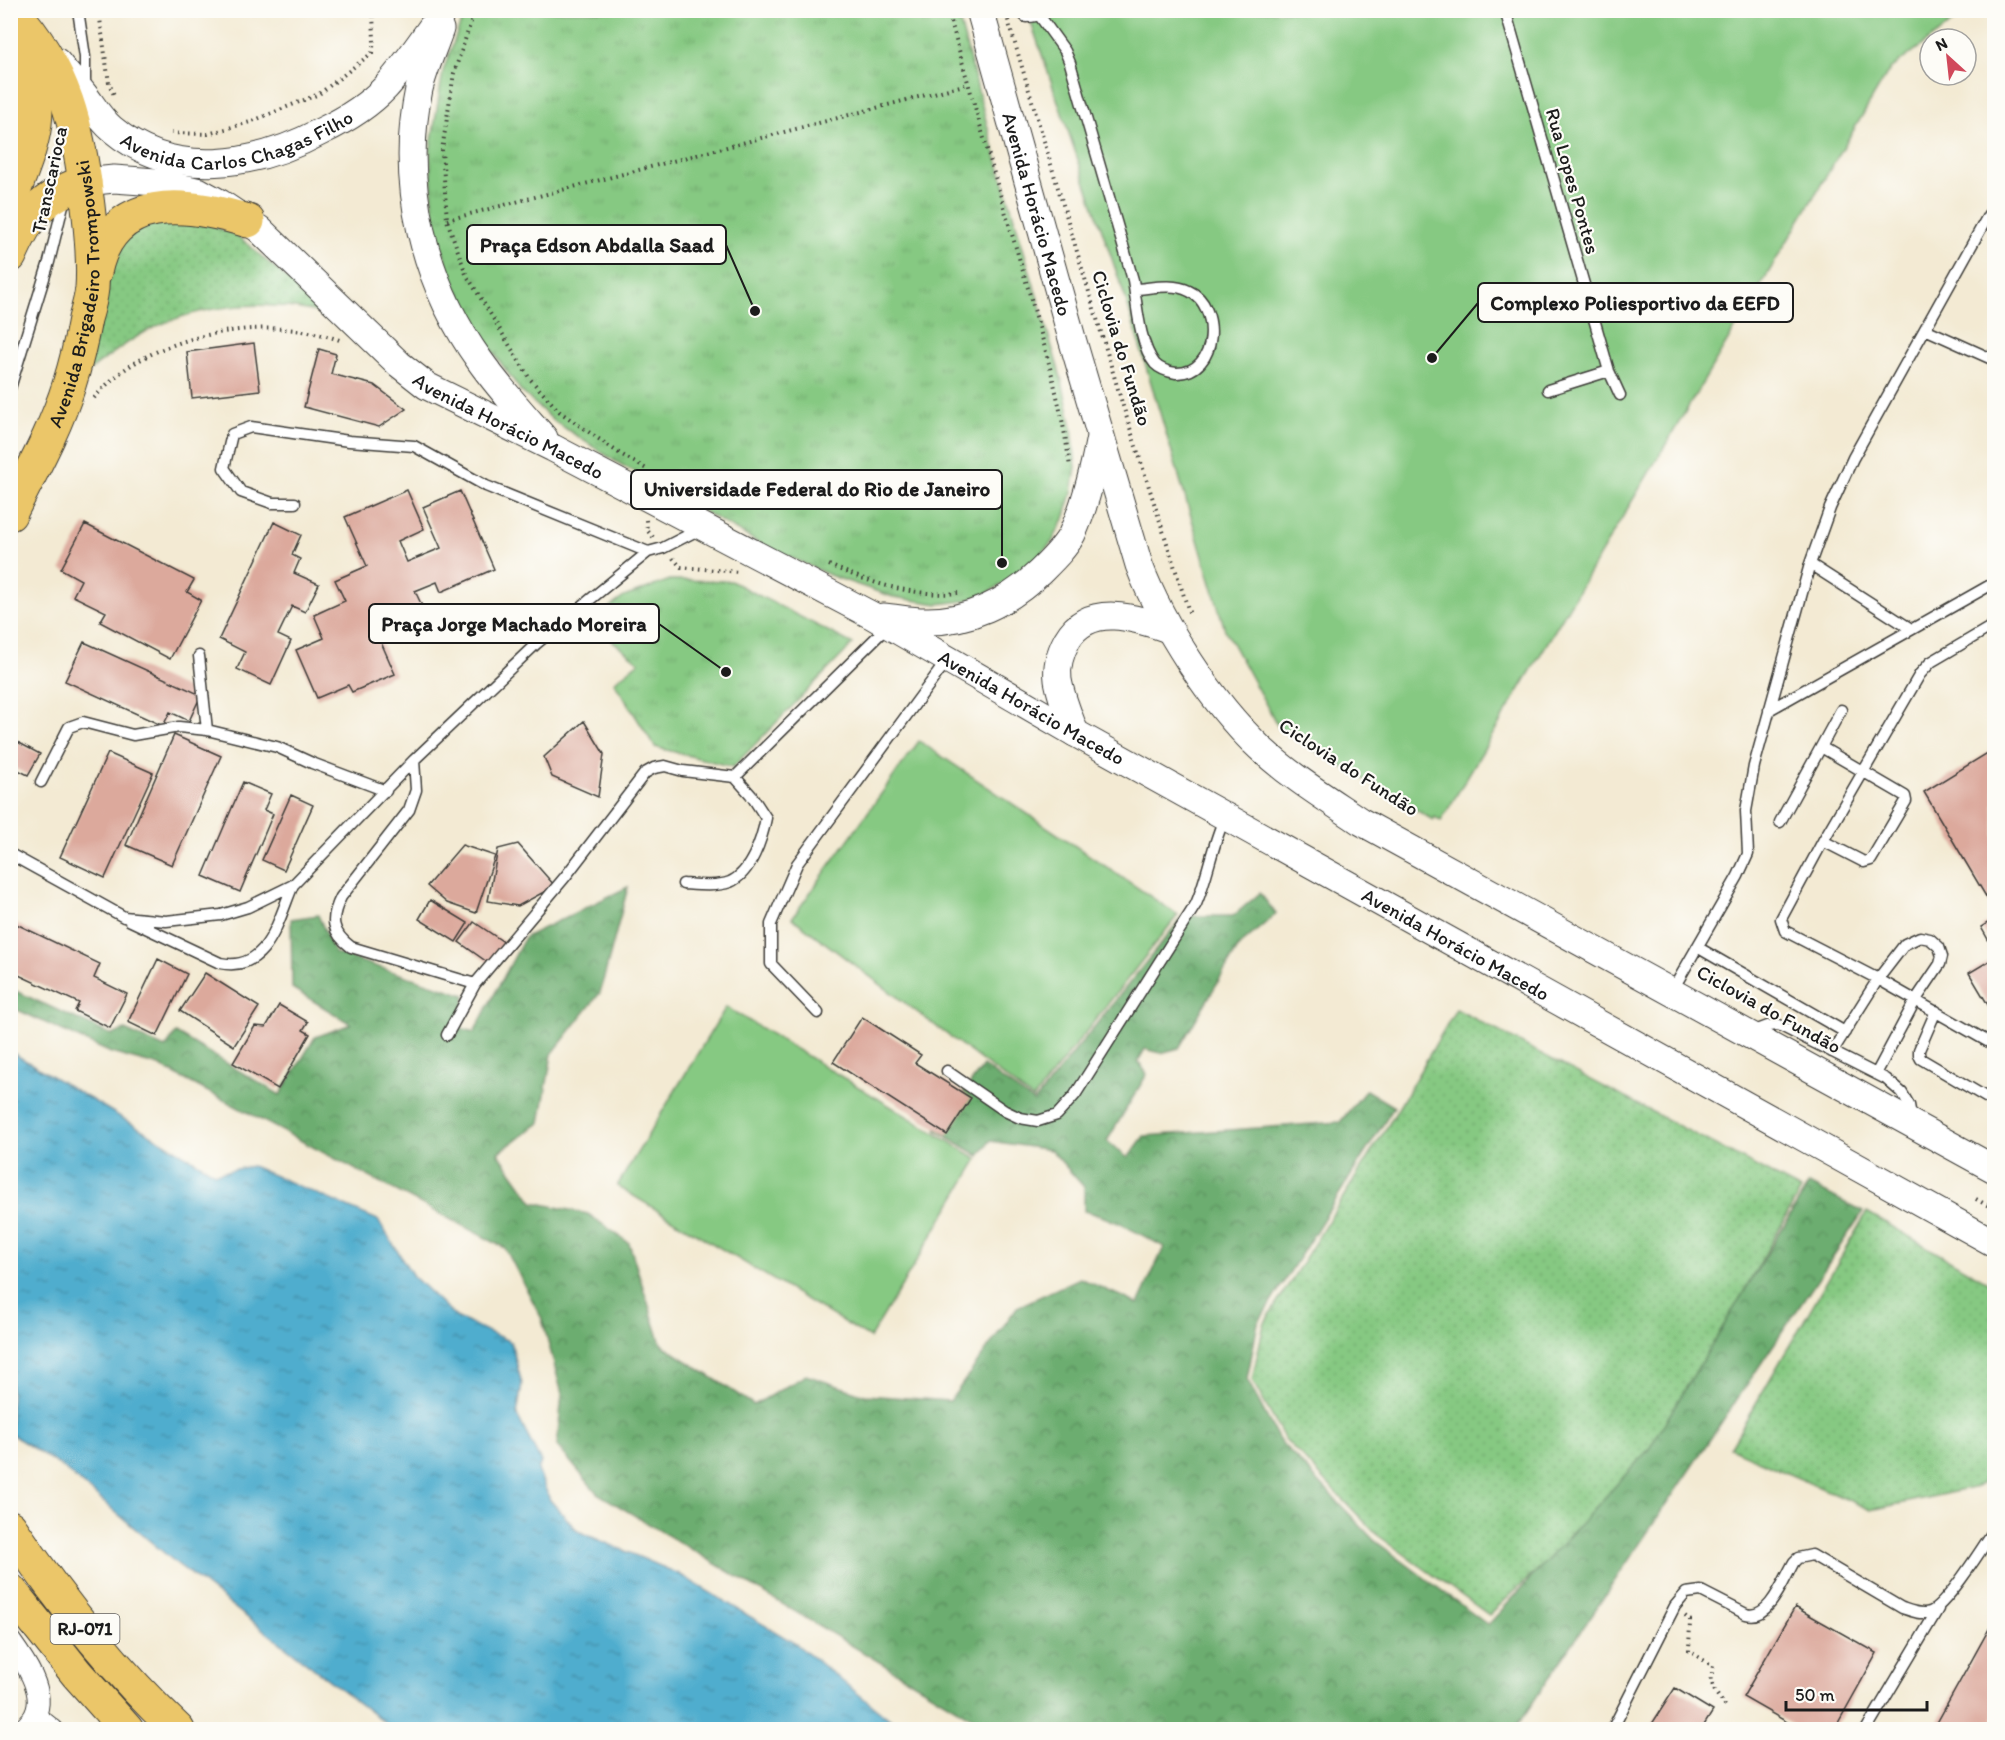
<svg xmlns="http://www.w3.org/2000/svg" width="2005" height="1740" viewBox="0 0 2005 1740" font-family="Itim,sans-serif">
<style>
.grass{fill:url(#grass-dots);stroke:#51724f;stroke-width:1.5}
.forest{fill:url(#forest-crowns);stroke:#446446;stroke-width:1.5}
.park{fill:url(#park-tufts);stroke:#51724f;stroke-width:1.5}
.pitch{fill:#86c982;stroke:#51724f;stroke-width:1.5}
.water{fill:url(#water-ripples);stroke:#366475;stroke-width:1.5}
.building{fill:#dca99c}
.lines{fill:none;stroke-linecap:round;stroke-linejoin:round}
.service-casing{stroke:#3c3b37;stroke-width:13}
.minor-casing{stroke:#3c3b37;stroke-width:23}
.tertiary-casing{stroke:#3c3b37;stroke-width:29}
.trunk-casing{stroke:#3c3b37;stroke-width:35}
.motorway-casing{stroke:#3c3b37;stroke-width:35}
.path{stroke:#3c3b37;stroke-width:4;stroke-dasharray:1.5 4.5;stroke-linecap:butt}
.service{stroke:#fff;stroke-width:10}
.minor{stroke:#fff;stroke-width:21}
.tertiary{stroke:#fff;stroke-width:27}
.trunk{stroke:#ebc669;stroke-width:33}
.motorway{stroke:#ebc669;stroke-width:33}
.labels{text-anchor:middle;stroke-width:4.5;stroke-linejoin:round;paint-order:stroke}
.shield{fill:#fdfcf7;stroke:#605f5e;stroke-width:1.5}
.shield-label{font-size:18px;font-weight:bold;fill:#1c1c1c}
.street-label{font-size:20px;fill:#1c1c1c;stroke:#fdfcf7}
.leader{fill:none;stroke:#1c1c1c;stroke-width:2}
.callout-dot{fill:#1c1c1c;stroke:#fdfcf7;stroke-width:2}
.callout{fill:#fdfcf7;stroke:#1c1c1c;stroke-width:2}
.callout-label{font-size:21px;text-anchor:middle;font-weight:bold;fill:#1c1c1c}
</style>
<defs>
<pattern id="grass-dots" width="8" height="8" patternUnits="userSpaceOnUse" patternTransform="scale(1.5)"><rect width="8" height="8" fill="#86c982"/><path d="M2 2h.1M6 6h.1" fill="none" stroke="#73ac70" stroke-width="1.8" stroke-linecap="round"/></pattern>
<pattern id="forest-crowns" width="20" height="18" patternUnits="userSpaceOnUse" patternTransform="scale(1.5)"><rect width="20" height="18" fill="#6cad70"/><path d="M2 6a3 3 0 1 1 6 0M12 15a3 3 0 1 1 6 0" fill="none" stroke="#588c5b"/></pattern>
<pattern id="park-tufts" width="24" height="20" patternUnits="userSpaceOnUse" patternTransform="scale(1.5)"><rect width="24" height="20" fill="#86c982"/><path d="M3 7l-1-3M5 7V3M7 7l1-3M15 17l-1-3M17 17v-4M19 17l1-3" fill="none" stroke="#73ac70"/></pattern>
<pattern id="water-ripples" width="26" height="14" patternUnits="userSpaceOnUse" patternTransform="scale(1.5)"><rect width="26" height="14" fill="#50adce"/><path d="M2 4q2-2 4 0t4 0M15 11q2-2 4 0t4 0" fill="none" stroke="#428ca6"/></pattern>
</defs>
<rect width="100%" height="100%" fill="#fdfcf7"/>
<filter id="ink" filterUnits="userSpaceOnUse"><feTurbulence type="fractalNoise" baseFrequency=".0167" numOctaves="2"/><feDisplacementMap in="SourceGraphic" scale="12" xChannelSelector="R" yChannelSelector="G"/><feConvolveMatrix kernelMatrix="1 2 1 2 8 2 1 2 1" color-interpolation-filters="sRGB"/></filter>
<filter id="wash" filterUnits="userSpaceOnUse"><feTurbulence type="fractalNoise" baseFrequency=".008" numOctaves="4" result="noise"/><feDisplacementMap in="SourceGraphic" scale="24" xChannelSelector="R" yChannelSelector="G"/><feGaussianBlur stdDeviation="1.35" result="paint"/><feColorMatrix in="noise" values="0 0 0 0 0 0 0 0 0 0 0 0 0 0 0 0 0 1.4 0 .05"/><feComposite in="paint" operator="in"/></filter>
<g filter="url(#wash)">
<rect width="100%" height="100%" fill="#f3ead3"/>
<path class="grass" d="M150,223L211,225L238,236L330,316C272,298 204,303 149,330C127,341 108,357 88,372L112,254L119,238Z
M1456,1009L1801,1190L1641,1474L1489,1615L1376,1534L1284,1438L1252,1380L1264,1324L1395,1114Z
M1867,1212L1994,1286V1476L1977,1487L1871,1510L1730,1448Z"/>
<path class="forest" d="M628,887L600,993L552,1054L540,1123L498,1153L533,1202L588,1214L629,1243L661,1344L754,1405L806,1375L865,1395L950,1401L1017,1307L1080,1278L1138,1304L1164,1247C1138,1233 1113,1218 1084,1211V1187L1051,1150L990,1141L979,1156L936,1130L983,1066L1034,1102L1183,916H1233L1260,893L1276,914L1239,946L1179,1048L1161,1053L1145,1049L1138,1061L1147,1074L1107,1141L1128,1158L1144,1136L1340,1122L1366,1090L1394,1107L1258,1323L1247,1379L1279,1440L1374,1540L1488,1625L1649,1449L1809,1184L1863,1212L1515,1729H991L597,1493L557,1446L562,1394L542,1319L505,1248L159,1066L111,1053L11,1007V989L112,1035L125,1030L165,1048L176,1033L280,1095L315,1037L351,1024L292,988L291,919L318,915L335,953L465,995L461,1028L474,1032L525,937Z"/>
<path class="park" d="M465,11H957L988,128L1062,381L1072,427L1076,467L1072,493L1064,519L1052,542L1035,561L1013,578L987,593L964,601L938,604L893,597L832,576L761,544L615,461L554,421L521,391L486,342L452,280L434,221L430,152L443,71Z
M670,580L731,581L853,644L733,767L655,747L614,682L639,662L589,622L624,597Z"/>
<path class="pitch" d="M1027,11H1968L1890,69L1441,821L1435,817L1433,820L1280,730L1225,630L1127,303Z
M919,741L1178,915L1033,1099L792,918Z
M726,1007L978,1159L870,1338L617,1186Z"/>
<path class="water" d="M11,1052L215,1173L252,1166L378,1220L413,1276L456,1317L511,1342L522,1384L517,1415L541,1462L538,1470L550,1500L578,1531L679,1574L796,1644L902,1729H393L176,1563L61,1466L11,1434Z"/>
<g id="blocks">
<path class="building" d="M254,343L260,390L192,398L187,352Z
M319,349L336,354L331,374L374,385L406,409L379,427L304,407Z
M407,490L424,529L398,541L407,562L441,548L423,507L460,491L494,569L441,592L437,582L415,591L424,610L376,631L395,674L352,692L348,685L317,698L296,650L324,638L314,615L345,601L335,580L367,566L345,517Z
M274,522L301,535L292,555L300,559L294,573L319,584L305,612L292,606L278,635L291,641L271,685L237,669L245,652L219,639Z
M85,524L194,580L187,592L201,600L170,659L100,622L106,612L73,596L81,580L61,569Z
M84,642L201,695L189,721L170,712L163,726L65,681Z
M584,721L604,754L598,797L552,777L544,757Z
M174,735L221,756L172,865L126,845Z
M10,738L40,754L28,775L10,766Z
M1994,749V910L1924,792Z
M108,753L153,773L105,878L60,857Z
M243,782L271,794L264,810L273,814L240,892L203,876Z
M291,795L313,805L284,870L262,860Z
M518,844L555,886L518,906L488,901L498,849Z
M462,845L495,856L476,913L447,903L427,886Z
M430,900L468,923L456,942L419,919Z
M1994,919V950L1981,927Z
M10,921L100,964L94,978L127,994L110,1028L75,1011L79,1003L10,971Z
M474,922L505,943L490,964L459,942Z
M1994,958V1015L1969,973Z
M158,959L187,974L157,1036L128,1022Z
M205,973L259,1007L234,1046L180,1011Z
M279,1005L308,1022L303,1030L310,1034L278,1089L233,1063L255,1026L266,1027Z
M862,1017L921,1055L915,1063L971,1098L947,1135L833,1062Z
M1795,1607L1877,1653L1834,1730H1801L1743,1697Z
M1994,1620V1730H1933Z
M1675,1688L1713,1711L1701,1730H1648Z"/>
</g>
</g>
<g filter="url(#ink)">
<use href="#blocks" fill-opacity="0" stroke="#3c3b37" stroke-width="1.5"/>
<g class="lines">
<g class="service-casing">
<path id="service" d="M78,10L85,57V88
M1019,10L1026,17C1034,17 1039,16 1044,11
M1505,10L1609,371L1620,395
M1039,15L1065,51L1070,63L1133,280C1137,304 1139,344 1155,364C1160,369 1169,372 1176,373C1219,374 1221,305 1189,291C1173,283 1152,288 1135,289
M1925,329L1994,360
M10,388L49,262L65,197
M1548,390L1609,371
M295,503H272L241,492L224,468L232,434L251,427L349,441L414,446L486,486L648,552
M1810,564L1911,629
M1994,625L1931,662L1920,674L1823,841L1781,919L1785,931L1878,979L1994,1045
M199,656L207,730
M1769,710L1994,583
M1821,747L1841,710
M414,760L416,790L409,810L341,897C330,919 331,932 351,947L475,984L565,877L645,773L654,768L665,766L683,771L735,777L889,625
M41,782L69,727L83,722L133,735L179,727L207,730L277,747L312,763L386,791
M1780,822L1821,747L1905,796L1906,801L1871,860L1864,862L1823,841
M10,854L124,917L166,921L221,915L248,907L293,885L414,760L536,644L648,552L663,548L702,528
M683,884C698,885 716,887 730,882C751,873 762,839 766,818L751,795L735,777
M129,920L220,963C268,973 278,920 293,885
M1697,947L1845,1032
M1672,991L1738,876L1748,854L1746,811L1754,766L1810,564L1830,508L1853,458L1989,214L1994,210
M1936,1011L1919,1050V1055L1921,1059L1994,1102
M818,1013L771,964V924L797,864L940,670L945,660
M1752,1032L1768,1026L1779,1025L1886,1079L1902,1093L1909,1105L1912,1121
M447,1035L475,984
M1832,1052L1878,979L1905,944L1920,937L1930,939L1939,947L1942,956L1940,964L1915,1001L1876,1074
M947,1071L1005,1111L1020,1118L1038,1121L1057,1115L1075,1095L1196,904C1208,876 1212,845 1225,817
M1612,1730L1675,1606L1686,1593L1701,1591L1746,1614C1769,1621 1784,1579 1794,1562L1798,1558L1812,1555L1902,1608C1911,1611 1921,1615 1930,1612C1946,1606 1983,1547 1994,1530
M1866,1730L1938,1609"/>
</g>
<g class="minor-casing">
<path id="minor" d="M10,1641C23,1659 47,1692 35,1715C33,1720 27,1725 23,1730
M35,1716L53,1730"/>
</g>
<g class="tertiary-casing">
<g id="tertiary">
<path id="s1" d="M980,10L1073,342L1139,565C1162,626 1212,703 1260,748C1290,776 1326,798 1360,821L1994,1169"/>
<path d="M440,29C433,49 424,69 419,89C399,184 424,283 480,361C499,388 522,413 544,438"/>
<path id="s2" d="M57,62C66,74 77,85 86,97C94,108 101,120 112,129C173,181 257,166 322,131C345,120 368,106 386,87C407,64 425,36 444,10"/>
<path id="s3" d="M85,182L114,179L156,182L200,192L220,203L259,229L399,364L427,386L553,448L873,616L1075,733L1994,1243"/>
<path d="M883,617C897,618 911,621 925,621C968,622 1009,602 1040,572C1051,561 1065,548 1072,534C1086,504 1094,469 1100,437"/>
<path d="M1075,733C1069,716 1061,698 1058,680C1056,665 1060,653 1067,640C1089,602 1136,618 1168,629"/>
</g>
</g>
<g class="trunk-casing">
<g id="trunk">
<path d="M10,202C34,138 52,106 14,42"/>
<path d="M10,256C28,215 41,197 85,182"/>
<path d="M95,272C112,192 187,202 248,221"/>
<path id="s4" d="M10,514C31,472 55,430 69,385C76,363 81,341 85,319C88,309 91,298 92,288C94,261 91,232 88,206C79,129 66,69 12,10"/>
</g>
</g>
<g class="motorway-casing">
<path id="motorway" d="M10,1527C59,1600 114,1670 178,1730
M10,1590L77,1674L127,1730"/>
</g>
<path class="path" d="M98,10L100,19L109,83L114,95
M475,10L454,73L442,150L447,220L466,274L530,379L560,412L619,453L648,470
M948,10C970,91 993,171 1017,251C1038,323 1060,393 1070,467
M1008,20L1123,406L1190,615
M171,133L208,134L250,122L319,94L372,53L374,42L373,10
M447,220L968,84
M94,398C103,388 113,378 124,370C180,330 277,316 342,341
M646,520L647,530L653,537
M673,558L681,567L739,572
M829,565C870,583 914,597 958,593
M1976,1199L1994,1209
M1685,1616L1690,1620L1689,1651L1713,1666C1709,1686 1714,1691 1726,1707"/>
<use href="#service" class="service"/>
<use href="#minor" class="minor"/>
<use href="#tertiary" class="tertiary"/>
<use href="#trunk" class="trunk"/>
<use href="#motorway" class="motorway"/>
</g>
</g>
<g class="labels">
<rect class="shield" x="50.5" y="1614" width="69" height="30" rx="4.5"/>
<g class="shield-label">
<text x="85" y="1635">RJ-071</text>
</g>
<g class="street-label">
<text dy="7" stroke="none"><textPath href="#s2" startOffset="222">Avenida Carlos Chagas Filho</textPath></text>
<text transform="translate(49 180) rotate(-78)" y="7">Transcarioca</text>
<text transform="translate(1573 181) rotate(74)" y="7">Rua Lopes Pontes</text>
<text dy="7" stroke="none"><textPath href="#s1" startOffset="212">Avenida Horácio Macedo</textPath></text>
<text dy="7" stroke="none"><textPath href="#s4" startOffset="234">Avenida Brigadeiro Trompowski</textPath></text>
<text transform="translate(1122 348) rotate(73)" y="7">Ciclovia do Fundão</text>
<text dy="7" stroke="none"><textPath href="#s3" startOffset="507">Avenida Horácio Macedo</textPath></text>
<text dy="7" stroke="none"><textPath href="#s3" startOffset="1101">Avenida Horácio Macedo</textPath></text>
<text transform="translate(1349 767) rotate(33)" y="7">Ciclovia do Fundão</text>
<text dy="7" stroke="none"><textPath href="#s3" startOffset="1587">Avenida Horácio Macedo</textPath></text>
<text transform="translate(1769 1009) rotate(29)" y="7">Ciclovia do Fundão</text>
</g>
</g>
<path class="leader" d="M755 311L726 245M1432 358L1478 303M1002 563L1002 489M726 672L659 624"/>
<g class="callout-dot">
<circle cx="755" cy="311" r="6"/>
<circle cx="1432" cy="358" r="6"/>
<circle cx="1002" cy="563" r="6"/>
<circle cx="726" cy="672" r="6"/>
</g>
<g class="callout">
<rect x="467" y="225" width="259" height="39" rx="6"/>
<rect x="1478" y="283" width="315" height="39" rx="6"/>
<rect x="631" y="470" width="371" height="39" rx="6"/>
<rect x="369" y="604" width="290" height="39" rx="6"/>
</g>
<g class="callout-label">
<text x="597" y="252">Praça Edson Abdalla Saad</text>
<text x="1635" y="310">Complexo Poliesportivo da EEFD</text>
<text x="817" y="496">Universidade Federal do Rio de Janeiro</text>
<text x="514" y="631">Praça Jorge Machado Moreira</text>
</g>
<rect width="2005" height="1740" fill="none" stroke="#fdfcf7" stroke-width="36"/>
<g transform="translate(1948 57) rotate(333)"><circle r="28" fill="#fdfcf7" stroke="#a3a29f" stroke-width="1.5"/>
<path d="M0-4.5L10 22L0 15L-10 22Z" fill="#d1495b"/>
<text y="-9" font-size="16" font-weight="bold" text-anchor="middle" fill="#1c1c1c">N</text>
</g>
<path d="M1786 1701v9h141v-9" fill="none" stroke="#1c1c1c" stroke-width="3"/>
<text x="1795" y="1701" font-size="18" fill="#1c1c1c" stroke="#fdfcf7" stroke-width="4.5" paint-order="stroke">50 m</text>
</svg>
